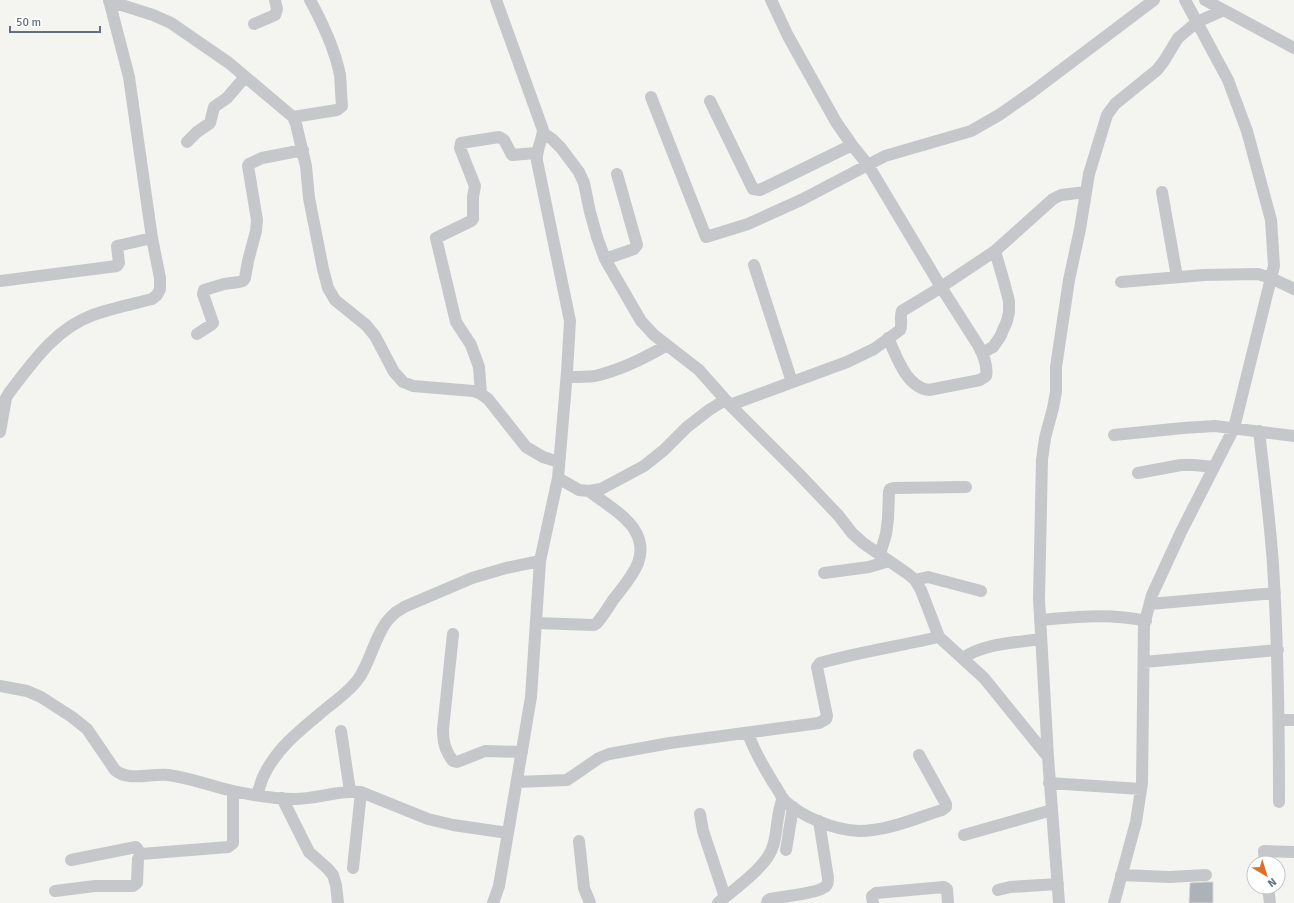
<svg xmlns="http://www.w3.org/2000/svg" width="1294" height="903" viewBox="0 0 1294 903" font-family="Signika,sans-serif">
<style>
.building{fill:#adb2b9;stroke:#d6d6d4}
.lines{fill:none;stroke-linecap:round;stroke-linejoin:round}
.minor{stroke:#c5c7cb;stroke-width:12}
</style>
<rect width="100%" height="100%" fill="#f4f5f1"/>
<path class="building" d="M1206,882H1213V903H1189L1190,883Z"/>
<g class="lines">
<path class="minor" d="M771,0L788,36L836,122L852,145L868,165L941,287L978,345C983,354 988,366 986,376L980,380L929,390C906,387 897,357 888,338
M1205,0L1294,48
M109,1L153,15L171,23L229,63L293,117L296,124L306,166L309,198L323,269L328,288L335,300L366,325L375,336L394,372L403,382L413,386L473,391L481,394L488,399L526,447L543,457L559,462
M254,24L275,15L277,9L275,0
M651,97L706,237L748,224L801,200L885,156L971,131L999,115L1032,92L1154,0
M710,101L753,189L760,190L852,145
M293,117L337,110L342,106C341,96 341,85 340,75C335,50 322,22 310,0
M543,133L552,139L561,148L579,172L584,183L590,212L597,237L605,259L641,321L654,335L699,370L730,405L798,473L838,515L852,533L863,543L908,574L915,580L921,590L939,637L984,678L1048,757
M187,142L197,132L210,123L214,107L227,98L245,77
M1162,192L1177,277
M605,259L634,249L637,245L617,174
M754,265L792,382
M0,281L117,266L119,263L117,246L152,238
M1121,282L1204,275L1258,274L1271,278L1294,289
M197,334L211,325L213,323L203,294L204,290L224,284L239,282L243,281L245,278L248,261L256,231L257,220L248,166L249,164L262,158L303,150
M982,353L993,347L1000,337L1007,321L1009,312V301L1004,282L995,251
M567,377C576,377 586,377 595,376C621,370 645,358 667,345
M481,394L479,367L471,345L456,322L436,238L471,221L473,219V197L475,186L460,148L461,143L499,137L504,140L512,155L536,153
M730,405L847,362L874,349L900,330C903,324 899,317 902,311L935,291L995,251L1053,199L1061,195L1086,192
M1259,431C1264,476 1270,520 1273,565C1278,644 1279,723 1279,802
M0,432L6,398L9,393C32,363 56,328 93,315C112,308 133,304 152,299L157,295L160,289V278L152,238L129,77L109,0
M1114,435L1183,428L1215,426L1294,436
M1138,473L1181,465H1194L1214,467
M558,478L579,490L589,491L601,489L644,466L664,450L687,427L709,410L725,400
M880,554L886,534L888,519L889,492L890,489L894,488L966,487
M824,573L869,567L889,561
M915,580L928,577L981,591
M1150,604L1275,593
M1040,620C1076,617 1111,613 1146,621
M536,623L594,625L597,623C603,616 608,608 613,600C629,579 652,557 634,529C624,514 603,502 589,491
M453,634L443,729C443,742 445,751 453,761L457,762L485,751L522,752
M963,658C985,643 1015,643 1041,639
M1144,662L1278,650
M0,686L27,691L41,697L72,717L87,729L115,770C128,782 152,773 168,775C191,778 211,786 233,791C252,795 275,799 294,799C317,799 338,790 361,792L428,819L453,825L508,833
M1279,720H1294
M341,731L350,791
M748,733C754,752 764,767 774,784C778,789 780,795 784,800C802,817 834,830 859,831C888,831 916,818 942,810L946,807V804L919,755
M517,782L567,780L599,758L609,754L670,743L819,723L826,719L827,716L817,667L820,663C859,652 899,646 939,637
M1049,783L1141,789
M257,795C259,789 261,781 264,775C278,746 304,727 328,707C339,698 351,690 359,678C372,659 376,629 394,614C396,611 401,610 404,607L472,578L506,568L540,561
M282,798L309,852L327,868L333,875L336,885L338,903
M700,814L703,831L725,897
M964,835L1052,810
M579,841L584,888L590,903
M786,850L793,807
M71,860L136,847L141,854
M1265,863L1264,851L1294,852
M353,868L361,792
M1121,875L1169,877L1206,875
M1268,887L1270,903
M998,890L1010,887L1058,884
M55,891L95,886H133L137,883L138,859L141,854L228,847L233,843V791
M493,903L499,886L531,697L540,561L558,478L567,372L570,321L537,161C536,150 542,141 543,130L496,0
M718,903C733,890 768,866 773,846C778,831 776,814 783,798
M767,903L768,900L770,899C781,897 820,893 826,886C828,884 828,881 828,878L819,821
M873,903L872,896L876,893L944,887L947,889L948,903
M1059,903L1048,757L1039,599L1042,460L1045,438L1053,408L1056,392V367L1069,280L1080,229L1089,174L1107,115L1115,104L1157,70L1164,61L1178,38L1197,22L1224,10
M1114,903L1136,822L1142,783L1144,625L1152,595L1181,532L1234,428L1274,266L1271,220L1247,131L1228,80L1185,0"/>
</g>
<g transform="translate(1266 875) rotate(142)"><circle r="19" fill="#ffffff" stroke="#c1c6cd"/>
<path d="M0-3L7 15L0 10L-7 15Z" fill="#e06f26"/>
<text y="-6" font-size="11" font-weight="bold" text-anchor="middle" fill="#647082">N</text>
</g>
<path d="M10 26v6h90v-6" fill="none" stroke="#647082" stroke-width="2"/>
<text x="16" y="26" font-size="12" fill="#647082" stroke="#ffffff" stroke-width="3" paint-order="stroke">50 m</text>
</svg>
